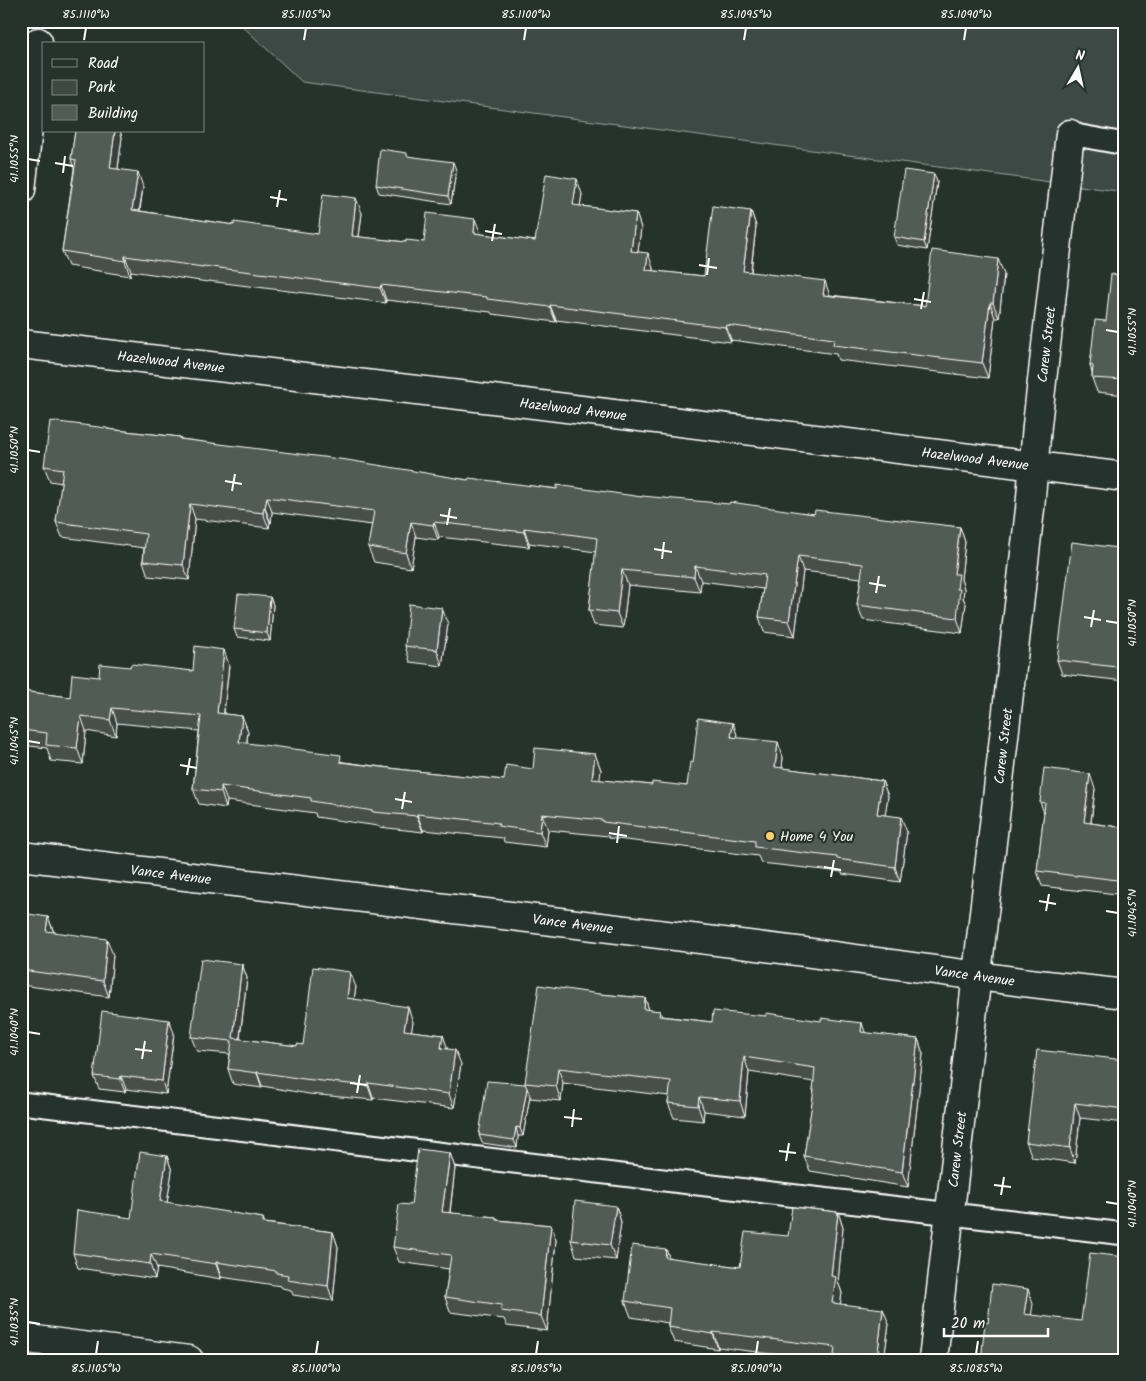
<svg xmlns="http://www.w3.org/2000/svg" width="1146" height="1381" viewBox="0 0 1146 1381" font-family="Kalam,sans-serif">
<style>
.green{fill:#3e4944;stroke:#9ea4a2}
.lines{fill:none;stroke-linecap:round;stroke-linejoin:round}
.service-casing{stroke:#fff;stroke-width:25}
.minor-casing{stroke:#fff;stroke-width:31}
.tertiary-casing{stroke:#fff;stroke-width:31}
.service{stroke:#26332d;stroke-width:21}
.minor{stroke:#26332d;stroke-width:28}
.tertiary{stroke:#26332d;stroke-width:28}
.wall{fill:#464f4b;stroke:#fff}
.shaded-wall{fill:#39403d;stroke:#fff}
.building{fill:#515c57;stroke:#fff}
.ticks{fill:none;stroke:#fff;stroke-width:2}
.poi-dot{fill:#ffd166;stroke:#26332d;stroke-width:2}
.labels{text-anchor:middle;stroke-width:4.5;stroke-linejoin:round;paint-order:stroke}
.street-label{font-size:14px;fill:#fff;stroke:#26332d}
.poi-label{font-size:14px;fill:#fff;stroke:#26332d;text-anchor:start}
.neatline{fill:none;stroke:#fff;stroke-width:2}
.ticks-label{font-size:12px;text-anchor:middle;fill:#fff}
</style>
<rect width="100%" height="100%" fill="#26332d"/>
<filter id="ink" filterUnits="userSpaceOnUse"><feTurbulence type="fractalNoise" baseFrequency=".02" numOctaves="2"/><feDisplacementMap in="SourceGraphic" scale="10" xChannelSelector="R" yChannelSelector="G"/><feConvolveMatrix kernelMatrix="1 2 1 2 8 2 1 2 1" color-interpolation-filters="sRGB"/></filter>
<g filter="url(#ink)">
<path class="green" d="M237,21H1125V192L302,82Z"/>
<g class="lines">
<g class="service-casing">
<path id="service" d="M1070,134L1125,144
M21,1103L822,1199L1125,1234"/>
</g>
<g class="minor-casing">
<g id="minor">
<path d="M21,190L38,42"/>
<path id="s1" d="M21,344L468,396L1125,477"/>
<path d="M21,1338L189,1360"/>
<path id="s2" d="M933,1360L1030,509L1037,425L1070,134"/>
</g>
</g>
<g class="tertiary-casing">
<g id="tertiary">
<path id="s3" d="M21,856L797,951L1022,982L1125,994"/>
</g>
</g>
<use href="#service" class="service"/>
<use href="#minor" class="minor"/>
<use href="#tertiary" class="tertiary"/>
</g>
<path class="wall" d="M75,131H120L122,137L118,169L143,187L140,211L234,225L318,234L362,213L359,237L406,242H424L481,234L535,241L582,194L580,206L636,213L641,228L638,252L653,268V271L704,276L751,211L756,226L751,272L830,295L925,306L1004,274L999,318H995L988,378L838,360L836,354L731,340V342L556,320V322L492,314L491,312L386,300V303L208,281V282L131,271L130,276L68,266L62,251L74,169L71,159Z
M408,156L456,170L451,204L379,193L376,185Z
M934,174L937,182L927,250L897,245L894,237Z
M1125,276V395L1097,392L1092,378V373L1090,365Z
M107,429L180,437L181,439L468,480L814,514L960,527L965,542L961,579L964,589L963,598L966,604L962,633L863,620L857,605L861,578L803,571L795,636L764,632L759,617L763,589L701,581L700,592L628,585L623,628L594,625L589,610L596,552L529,543V547L439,537L438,540L416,537L411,568L374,562L368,547L372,525L272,512L271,523L270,522L269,528L195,519L189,580L148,576L143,561L144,548L62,537L56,522L62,483L50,481L44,466Z
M1125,549V681L1062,674L1057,660Z
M270,597L273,605L270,641L237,637L234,629Z
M448,624L442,666L410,662L405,646Z
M229,665L224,714L242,716L248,731L247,743L344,762L406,770L504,780L533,769L595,754L601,770L599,780L652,785L687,786L693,763L733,723L738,738L783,757L782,768L882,781L888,796L885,815L907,832L900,882L842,874V872L761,863L758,856L609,838L608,836L548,830L546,847L504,842L503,838L423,830V832L379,827L378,826L316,817L315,813L227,801L226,808L199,804L193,789L199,731L117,723L116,736L86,731L83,764L51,761L47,748L21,745V691L70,697L99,677L130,667L193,671Z
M1095,789L1091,823L1125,828V895L1082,890V891L1042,886L1037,871L1044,813L1040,802Z
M21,917H48L54,932L113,955L109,997L21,985Z
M242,964L247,978L240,1039L297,1046L303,1045L356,987L354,999L413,1022L411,1031L443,1035L447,1049L461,1064L454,1108L373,1098V1100L309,1094L262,1086V1088L233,1084L228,1069L230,1054L197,1051L191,1037Z
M599,994L645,998L649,1010L660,1011L662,1016L712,1022L865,1033L918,1039L923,1054L908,1187L810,1171L804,1156L814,1092L813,1090L814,1082L749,1072L745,1116L704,1111L703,1121L674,1118L668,1103L669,1096L563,1083L561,1101L530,1098V1096L523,1136H518L517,1148L482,1143L479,1135L525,1084V1083Z
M174,1033L166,1094L126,1089L125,1092L99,1089L94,1076Z
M1125,1060V1123L1080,1118L1075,1163L1032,1157L1026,1142Z
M450,1153L455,1168L450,1213L496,1217L498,1220L551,1225L556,1240L547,1331L507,1326L504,1319L450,1312L445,1297L449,1269L399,1262L393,1247L411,1205Z
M167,1156L172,1171L167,1203L263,1218L265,1223L333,1232L338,1247L333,1301L293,1295L291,1290L282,1288L281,1286L221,1277V1279L157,1268L155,1279L78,1268L73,1253L131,1218Z
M616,1206L621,1222L616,1260L576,1256L571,1240Z
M838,1212L843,1228L838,1282L842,1293L840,1304L889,1324L884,1360H818L718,1347V1349L674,1342L668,1327V1323L631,1317L625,1301L666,1249L669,1258L740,1267L788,1236Z"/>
<path class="shaded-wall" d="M115,131H120L122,137L116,183L110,168Z
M453,162L456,170L451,204L448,196Z
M138,172L143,187L137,225L132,210Z
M934,174L937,182L927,250L924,242Z
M577,179L582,194L578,220L573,205Z
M356,198L362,213L357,251L352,236Z
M751,211L756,226L749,286L743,271Z
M636,213L641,228L636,266L631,251Z
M475,219L481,234L474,233Z
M648,253L653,268L651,285L646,270Z
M125,256L131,271L130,276L125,261Z
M998,259L1004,274L999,318L993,303Z
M825,281L830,296L823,295Z
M381,285L386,300V303L380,288Z
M990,303L995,318L988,378L982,363Z
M550,305L556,320V322L550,307Z
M726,325L731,340V342L725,327Z
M267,497L272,512L271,523L265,508Z
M190,504L195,519L189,580L183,565Z
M264,507L270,522L269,528L263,513Z
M411,522L416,537L411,568L406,553Z
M434,522L439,537L438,540L433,525Z
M960,527L965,542L961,579L964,589L963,598L966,604L962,633L957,618V589L954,574Z
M524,528L529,543V547L524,532Z
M798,556L803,571L795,636L789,621Z
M695,566L701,581L700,592L694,577Z
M622,570L628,585L623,628L617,613Z
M270,597L273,605L270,641L267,633Z
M442,608L448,624L442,666L437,650Z
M224,650L229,665L222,728L217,713Z
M112,708L117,723L116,736L110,720Z
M81,716L86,731L83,764L77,748Z
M242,716L248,731L245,757L239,742Z
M733,723L738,738L731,737Z
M778,742L783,757L781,782L775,767Z
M595,754L601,770L598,795L592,779Z
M1090,774L1095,789L1089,837L1084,822Z
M882,781L888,796L883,829L877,814Z
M221,786L227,801L226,808L221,792Z
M417,814L423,830V832L417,816Z
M542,814L548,830L546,847L540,832Z
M901,817L907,832L900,882L895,867Z
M48,917L54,933L46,931Z
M107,939L113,955L109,997L103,981Z
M242,964L247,978L238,1053L233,1038Z
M350,972L356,987L352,1012L347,998Z
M645,998L650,1013L644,1009Z
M408,1007L413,1022L409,1045L404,1030Z
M169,1020L174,1033L166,1094L162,1081Z
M862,1023L867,1038L861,1032Z
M443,1035L448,1050L441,1048Z
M918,1039L923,1054L908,1187L902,1172Z
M455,1050L461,1064L454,1108L449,1094Z
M744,1057L749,1072L745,1116L740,1101Z
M558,1068L563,1083L561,1101L556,1086Z
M257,1072L262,1086V1088L257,1073Z
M121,1076L126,1089L125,1092L120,1079Z
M368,1083L373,1098V1100L368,1086Z
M527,1088L530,1096L523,1136L520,1128Z
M699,1097L704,1111L703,1121L698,1106Z
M1075,1103L1080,1118L1075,1163L1070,1148Z
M516,1127L518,1136L517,1148L514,1140Z
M450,1153L455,1168L448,1227L442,1212Z
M167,1156L172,1171L165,1216L160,1201Z
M616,1206L621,1222L616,1260L610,1245Z
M838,1212L843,1228L838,1282L842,1293L838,1319L832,1303L831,1276Z
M551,1225L556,1240L547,1331L541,1316Z
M333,1232L338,1247L333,1301L328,1286Z
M666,1249L672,1265L665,1257Z
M151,1254L157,1268L155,1279L150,1264Z
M216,1262L221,1277V1279L216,1264Z
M1028,1289L1033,1304L1029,1330L1024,1314Z
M883,1309L889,1324L884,1360H877Z
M713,1332L718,1347V1349L713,1334Z"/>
<path class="building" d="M75,131H115L110,168L138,172L132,210L234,225V222L318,234L323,194L356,198L352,236L406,242V240L424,242L427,213L475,219L474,233L535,241L546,174L577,179L573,205L636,213L631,251L648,253L646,270L704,276L713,206L751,211L743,271L825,281L823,295L925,306L932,250L998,259L993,303H990L982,363L833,345L834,339L726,325L725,327L550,305V307L487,299V297L381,285L380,288L203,266V267L125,256V261L62,251L76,160L71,159Z
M380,149L407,153V156L453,162L448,196L376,185Z
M904,170L934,174L924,242L894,237Z
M1111,274L1125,276V380L1092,378L1093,366L1090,365L1095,320L1106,321Z
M50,421L107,428V429L180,437V439L347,460L468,480L469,478L557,489V485L642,497V496L729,504L730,502L814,514L815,510L960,527L954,574H959L957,589H960L957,618L857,605L863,564L798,556L789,621L759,617L765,575L695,566L694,577L622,570L617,613L589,610L597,538L524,528V532L434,522L433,525L411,522L406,553L368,547L374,511L267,497L265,508L264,507L263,513L190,504L183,565L143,561L146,534L56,522L63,469L44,466Z
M1072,542L1125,549V668L1057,660Z
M238,594L270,597L267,633L234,629Z
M409,604L442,608L437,650L405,646Z
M195,646L224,650L217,713L242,716L239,742L341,755L340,762L406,770L504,780L506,765L533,769L535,748L595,754L592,779L652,785V782L687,786L690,762L693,763L698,718L733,723L731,737L778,742L775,767L882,781L877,814L901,817L895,867L837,859V857L755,847V841L603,822V820L542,814L540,832L498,826L499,823L417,814V816L373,812V811L311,801V798L221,786V792L193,789L201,716L112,708L110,720L81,716L77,748L46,745L47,733L21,730V691L70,697L72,674L99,677L100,664L130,667L131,664L193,671Z
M1044,768L1090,774L1084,822L1125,828V881L1077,875V876L1037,871L1045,803L1040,802Z
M22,913L48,917L46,931L107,939L103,981L21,970Z
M201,959L242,964L233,1038L297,1046V1044L303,1045L313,967L350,972L347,998L408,1007L404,1030L443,1035L441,1048L455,1050L449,1094L368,1083V1086L304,1079L257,1072V1073L228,1069L232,1041L191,1037Z
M539,985L599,994L645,998L644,1009L660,1011L659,1016L712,1022L713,1011L766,1016V1013L821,1021V1018L862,1023L861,1032L918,1039L902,1172L804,1156L814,1090H813L815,1068L744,1057L740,1101L699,1097L698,1106L668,1103L671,1081L558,1068L556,1086L525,1083Z
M102,1011L169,1020L162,1081L121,1076L120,1079L94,1076Z
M1037,1050L1125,1060V1109L1075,1103L1070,1148L1026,1142Z
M487,1081L525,1084L527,1088L520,1128L516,1127L514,1140L479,1135Z
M418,1149L450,1153L442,1212L496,1217V1220L551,1225L541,1316L501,1311L502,1305L445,1297L451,1255L393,1247L399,1204L411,1205Z
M140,1152L167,1156L160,1201L263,1218V1223L333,1232L328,1286L287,1280L288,1275L276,1273L277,1271L216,1262V1264L151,1254L150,1264L73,1253L77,1210L131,1218Z
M575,1201L616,1206L610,1245L571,1240Z
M792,1207L838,1212L831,1276L836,1277L832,1303L883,1309L877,1360L834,1356L835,1347L713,1332V1334L668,1327L670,1308L625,1301L632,1245L666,1249L665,1257L740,1267L745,1232L788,1236Z
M1090,1253L1125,1257V1360H981L985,1322L988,1323L992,1284L1028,1289L1024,1314L1081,1321Z"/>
</g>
<path class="ticks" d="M84,40L86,28M304,40L306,28M524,40L526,28M744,40L746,28M964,40L966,28M28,159L40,161M55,163L73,166M63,173L65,156M270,197L287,200M277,207L280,190M485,231L502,234M492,241L495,224M699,265L717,268M707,275L709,258M914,299L931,302M921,309L924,292M1106,330L1118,332M28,450L40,452M225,481L242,484M232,491L235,474M440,515L457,518M447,525L450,508M654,549L672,552M662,559L664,542M869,583L886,586M876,593L879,576M1084,617L1101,620M1106,621L1118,623M1091,627L1094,610M28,741L40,743M180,765L197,768M187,775L190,758M395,799L412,802M402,809L405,792M609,833L627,836M617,843L619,826M824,867L841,870M831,877L834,860M1039,901L1056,904M1046,911L1049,894M1106,911L1118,913M28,1032L40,1034M135,1049L152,1051M142,1059L145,1041M350,1083L367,1085M357,1093L360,1075M564,1117L582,1119M572,1127L574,1109M779,1151L796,1153M786,1161L789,1143M994,1185L1011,1187M1001,1195L1004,1177M1106,1202L1118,1204M28,1322L40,1324M96,1354L98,1341M316,1354L318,1341M536,1354L538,1341M756,1354L758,1341M976,1354L978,1341"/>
<circle class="poi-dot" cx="770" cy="836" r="5"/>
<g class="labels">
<g class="street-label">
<text dy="5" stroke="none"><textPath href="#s2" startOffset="1022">Carew Street</textPath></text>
<text dy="5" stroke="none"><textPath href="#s1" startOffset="151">Hazelwood Avenue</textPath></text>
<text dy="5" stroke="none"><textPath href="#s1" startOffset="556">Hazelwood Avenue</textPath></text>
<text dy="5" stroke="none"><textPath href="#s1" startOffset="961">Hazelwood Avenue</textPath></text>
<text dy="5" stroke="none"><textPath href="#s2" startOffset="618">Carew Street</textPath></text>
<text dy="5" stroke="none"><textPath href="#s3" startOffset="151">Vance Avenue</textPath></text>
<text dy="5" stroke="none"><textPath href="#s3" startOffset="556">Vance Avenue</textPath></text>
<text dy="5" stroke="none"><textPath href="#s3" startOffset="961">Vance Avenue</textPath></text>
<text dy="5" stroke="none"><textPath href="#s2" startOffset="212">Carew Street</textPath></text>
</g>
<g class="poi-label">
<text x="780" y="841">Home 4 You</text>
</g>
</g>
<rect width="1146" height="1381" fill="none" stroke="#26332d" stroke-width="55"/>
<rect x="42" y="42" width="162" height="90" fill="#26332d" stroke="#7d8581"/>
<rect x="52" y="59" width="25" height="8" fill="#26332d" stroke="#7d8581"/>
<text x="88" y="68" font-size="15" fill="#ffffff">Road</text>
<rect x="52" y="80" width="25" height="15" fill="#3e4944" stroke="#7d8581"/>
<text x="88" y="92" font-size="15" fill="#ffffff">Park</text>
<rect x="52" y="105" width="25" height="15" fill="#515c57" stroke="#7d8581"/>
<text x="88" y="118" font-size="15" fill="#ffffff">Building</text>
<g transform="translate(1078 68) rotate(9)" stroke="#26332d" stroke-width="4" paint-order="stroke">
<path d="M0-4L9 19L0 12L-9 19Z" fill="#ffffff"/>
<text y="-8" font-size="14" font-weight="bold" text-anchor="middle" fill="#ffffff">N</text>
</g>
<path d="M944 1328v8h104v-8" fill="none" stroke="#ffffff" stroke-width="2.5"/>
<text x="951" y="1328" font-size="15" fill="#ffffff" stroke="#26332d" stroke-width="4" paint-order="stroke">20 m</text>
<rect x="28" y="28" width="1090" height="1326" class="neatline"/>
<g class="ticks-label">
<text x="86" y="18">85.1110°W</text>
<text x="306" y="18">85.1105°W</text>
<text x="526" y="18">85.1100°W</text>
<text x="746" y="18">85.1095°W</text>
<text x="966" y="18">85.1090°W</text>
<text transform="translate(14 159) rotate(-90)" y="4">41.1055°N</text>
<text transform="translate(1132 332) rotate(-90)" y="4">41.1055°N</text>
<text transform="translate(14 450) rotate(-90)" y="4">41.1050°N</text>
<text transform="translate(1132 623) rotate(-90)" y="4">41.1050°N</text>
<text transform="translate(14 741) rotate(-90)" y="4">41.1045°N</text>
<text transform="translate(1132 913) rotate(-90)" y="4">41.1045°N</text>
<text transform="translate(14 1032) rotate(-90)" y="4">41.1040°N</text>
<text transform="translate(1132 1204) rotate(-90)" y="4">41.1040°N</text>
<text transform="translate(14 1322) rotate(-90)" y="4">41.1035°N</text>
<text x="96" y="1372">85.1105°W</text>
<text x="316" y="1372">85.1100°W</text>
<text x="536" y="1372">85.1095°W</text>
<text x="756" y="1372">85.1090°W</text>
<text x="976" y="1372">85.1085°W</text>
</g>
</svg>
